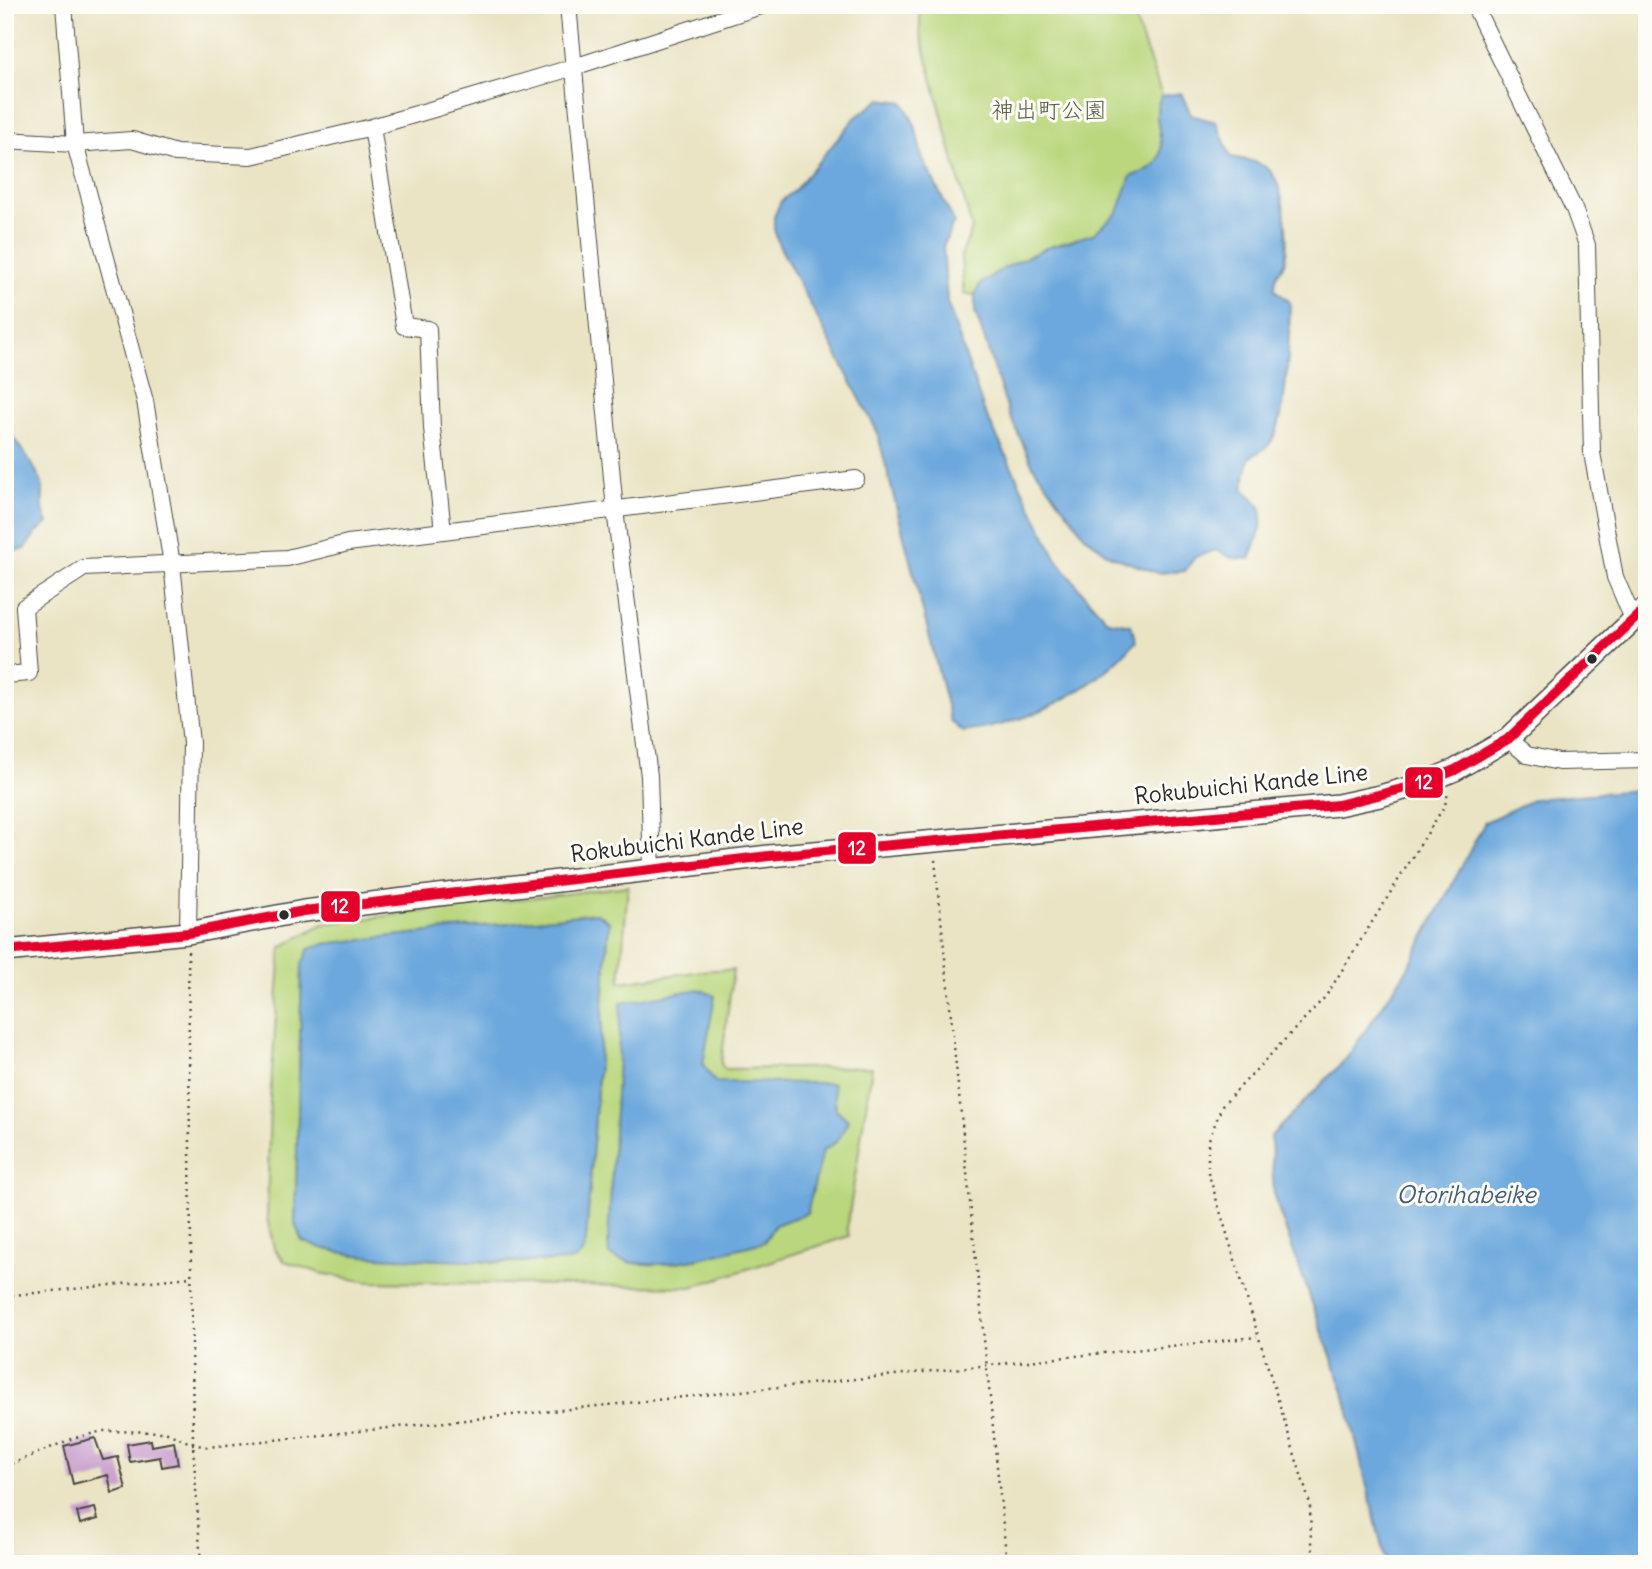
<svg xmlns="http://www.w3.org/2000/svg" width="1652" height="1569" viewBox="0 0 1652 1569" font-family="Delius,'Klee One',sans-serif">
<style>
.green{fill:#bad77d;stroke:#728154;stroke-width:2;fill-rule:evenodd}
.water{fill:#6ca8dd;stroke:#4c6a84;stroke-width:2}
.building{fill:#caa0ce}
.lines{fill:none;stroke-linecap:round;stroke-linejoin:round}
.minor-casing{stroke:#484742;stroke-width:18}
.secondary-casing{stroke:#484742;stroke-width:24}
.path{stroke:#484742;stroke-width:2.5;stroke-dasharray:2 5;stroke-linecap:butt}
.minor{stroke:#fff;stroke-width:16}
.secondary{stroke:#fff;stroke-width:21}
.bus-1-casing{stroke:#fdfcf7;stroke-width:16}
.bus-1{stroke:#e4002b;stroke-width:10}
.bus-dot{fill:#2b2b2b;stroke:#fdfcf7;stroke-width:2.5}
.labels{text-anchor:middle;stroke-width:6;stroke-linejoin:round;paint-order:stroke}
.park-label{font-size:23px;fill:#565f44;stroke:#fdfcf7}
.street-label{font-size:23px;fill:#2b2b2b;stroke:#fdfcf7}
.water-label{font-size:24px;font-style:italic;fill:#455d72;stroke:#fdfcf7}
.line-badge{stroke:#fdfcf7;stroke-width:2.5}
.badge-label{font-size:19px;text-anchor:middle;font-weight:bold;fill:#fff}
</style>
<rect width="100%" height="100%" fill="#fdfcf7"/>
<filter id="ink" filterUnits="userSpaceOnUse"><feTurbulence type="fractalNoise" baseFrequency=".0143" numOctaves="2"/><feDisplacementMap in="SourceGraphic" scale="14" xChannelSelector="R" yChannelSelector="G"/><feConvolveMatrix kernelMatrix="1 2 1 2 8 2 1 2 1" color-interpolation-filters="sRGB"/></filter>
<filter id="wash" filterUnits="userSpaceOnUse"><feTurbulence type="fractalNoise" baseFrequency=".00686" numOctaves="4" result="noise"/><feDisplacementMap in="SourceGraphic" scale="28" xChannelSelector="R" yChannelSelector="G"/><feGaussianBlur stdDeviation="1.57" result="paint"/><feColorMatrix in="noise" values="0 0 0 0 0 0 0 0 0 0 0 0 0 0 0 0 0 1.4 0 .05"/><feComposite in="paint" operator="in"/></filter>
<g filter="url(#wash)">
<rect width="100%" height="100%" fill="#eae4c5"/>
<path class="green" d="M920,5H1130L1162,96C1143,123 1188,161 1131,176L1119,212L1093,234L1046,248L980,284L975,295L964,294L961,256L972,229L920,32Z
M628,886L620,982L710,970H733L721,1064L725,1069L872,1067L847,1228L849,1236L692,1287L368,1282L320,1273L284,1261L274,1248L267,1218L270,1100L281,947L323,924ZM596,913L609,922L586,1241C583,1253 581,1259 568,1261L494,1263L302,1241L295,1224L302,965L309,949L324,944ZM714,996L703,1064L715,1083H833L836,1109L848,1120C842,1135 838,1144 823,1150L807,1213L775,1225L764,1242L682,1261L651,1264Z"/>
<path class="water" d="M1181,93L1191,115L1216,122L1231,157C1243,159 1258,161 1268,169C1284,182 1290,241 1285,260C1281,275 1275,268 1275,290L1290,302C1289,333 1288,419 1271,442C1267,449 1256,453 1249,458L1243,489C1248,494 1256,499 1259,505C1268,521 1255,544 1250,559L1232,558L1216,550L1195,557L1185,571L1158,573L1138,566L1109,555L1085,536L1033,466L1009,414L975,311V295L980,284L1004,268L1046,248L1093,234L1118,212L1131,176C1188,162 1143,123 1162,96Z
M881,99L903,102L915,125L922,157L954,222L943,246L947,302L984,410L1056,558L1086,597L1108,621L1131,625L1136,641C1095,690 1027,725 963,732L951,721L877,431L779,245L774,229V217L781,201L794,191L856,117Z
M5,415C11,445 34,459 42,484C44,491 42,500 43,507C43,512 46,518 48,523L36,533L25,549L14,551L5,557Z
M1647,789V1564H1386L1344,1392L1274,1197L1271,1136L1346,1059L1408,968L1485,822L1534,799Z
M597,913L609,922L586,1241C583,1253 581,1259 568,1261C518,1262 468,1262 418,1259C379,1257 339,1257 302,1241L295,1224L302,964L309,949L324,944Z
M699,989L715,996L703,1064L715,1082L833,1083L836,1109L848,1120C842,1135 838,1144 823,1150L807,1213L775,1225L764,1242C719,1252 651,1278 609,1255L608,1241L621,1003Z"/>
<g id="blocks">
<path class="building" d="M95,1438L103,1460L118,1457L126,1489L112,1493L108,1475L73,1484L64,1446Z
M151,1440L152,1446L174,1442L178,1464L162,1467L160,1457L130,1462L127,1444Z
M95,1508L98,1519L80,1524L77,1512Z"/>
</g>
</g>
<g filter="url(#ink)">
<use href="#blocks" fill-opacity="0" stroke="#484742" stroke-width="2"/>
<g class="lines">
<g class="minor-casing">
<path id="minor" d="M64,5L75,144L145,401L172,564L191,743L188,933
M568,5L615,510L649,776L652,871
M1474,5L1574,209L1587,245L1592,453L1615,577L1633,619
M372,127L404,326L428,329L432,428L443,531
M5,140L75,144L132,140L176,153L251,156L372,127L444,106L574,67L764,5
M5,675L29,673L24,607L84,568L287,558L348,543L856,479
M1508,739L1527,755L1559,762L1647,760"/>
</g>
<g class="secondary-casing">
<path id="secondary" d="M5,951L188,933L304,911L769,856L1338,805L1380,796L1418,785L1455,770L1508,739L1647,607"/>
</g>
<path class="path" d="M935,860L1007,1564
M188,951L193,1444L201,1564
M5,1296L190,1277
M5,1467L71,1439L103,1431L165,1432L193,1444L207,1447L1257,1337
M1316,1564L1311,1542L1310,1504L1208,1172V1142L1222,1106L1326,996L1445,805L1448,793"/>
<use href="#minor" class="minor"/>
<use href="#secondary" class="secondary"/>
<g class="bus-1-casing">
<path id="bus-1" d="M5,951L188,933L304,911L769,856L1338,805L1418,785L1455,770L1508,739L1647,607"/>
</g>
<use href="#bus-1" class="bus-1"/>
</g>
</g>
<g class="bus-dot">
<circle cx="1592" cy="659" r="6"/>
<circle cx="284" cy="915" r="6"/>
</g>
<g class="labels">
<g class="park-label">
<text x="1049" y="118">神出町公園</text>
</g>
<g class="street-label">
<text transform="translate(1251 784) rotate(-6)" y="8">Rokubuichi Kande Line</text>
<text transform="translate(687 840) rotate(-7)" y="8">Rokubuichi Kande Line</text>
</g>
<g class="water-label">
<text x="1466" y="1203">Otorihabeike</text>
</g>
</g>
<g class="line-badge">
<rect x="1404" y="766" width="40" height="33" rx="7" fill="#e4002b"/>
<rect x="837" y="831" width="40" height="34" rx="7" fill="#e4002b"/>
<rect x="320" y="890" width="41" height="33" rx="7" fill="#e4002b"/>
</g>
<g class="badge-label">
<text x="1424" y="789">12</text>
<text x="857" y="855">12</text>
<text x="340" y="913">12</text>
</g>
<rect width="1652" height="1569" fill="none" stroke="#fdfcf7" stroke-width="28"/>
</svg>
